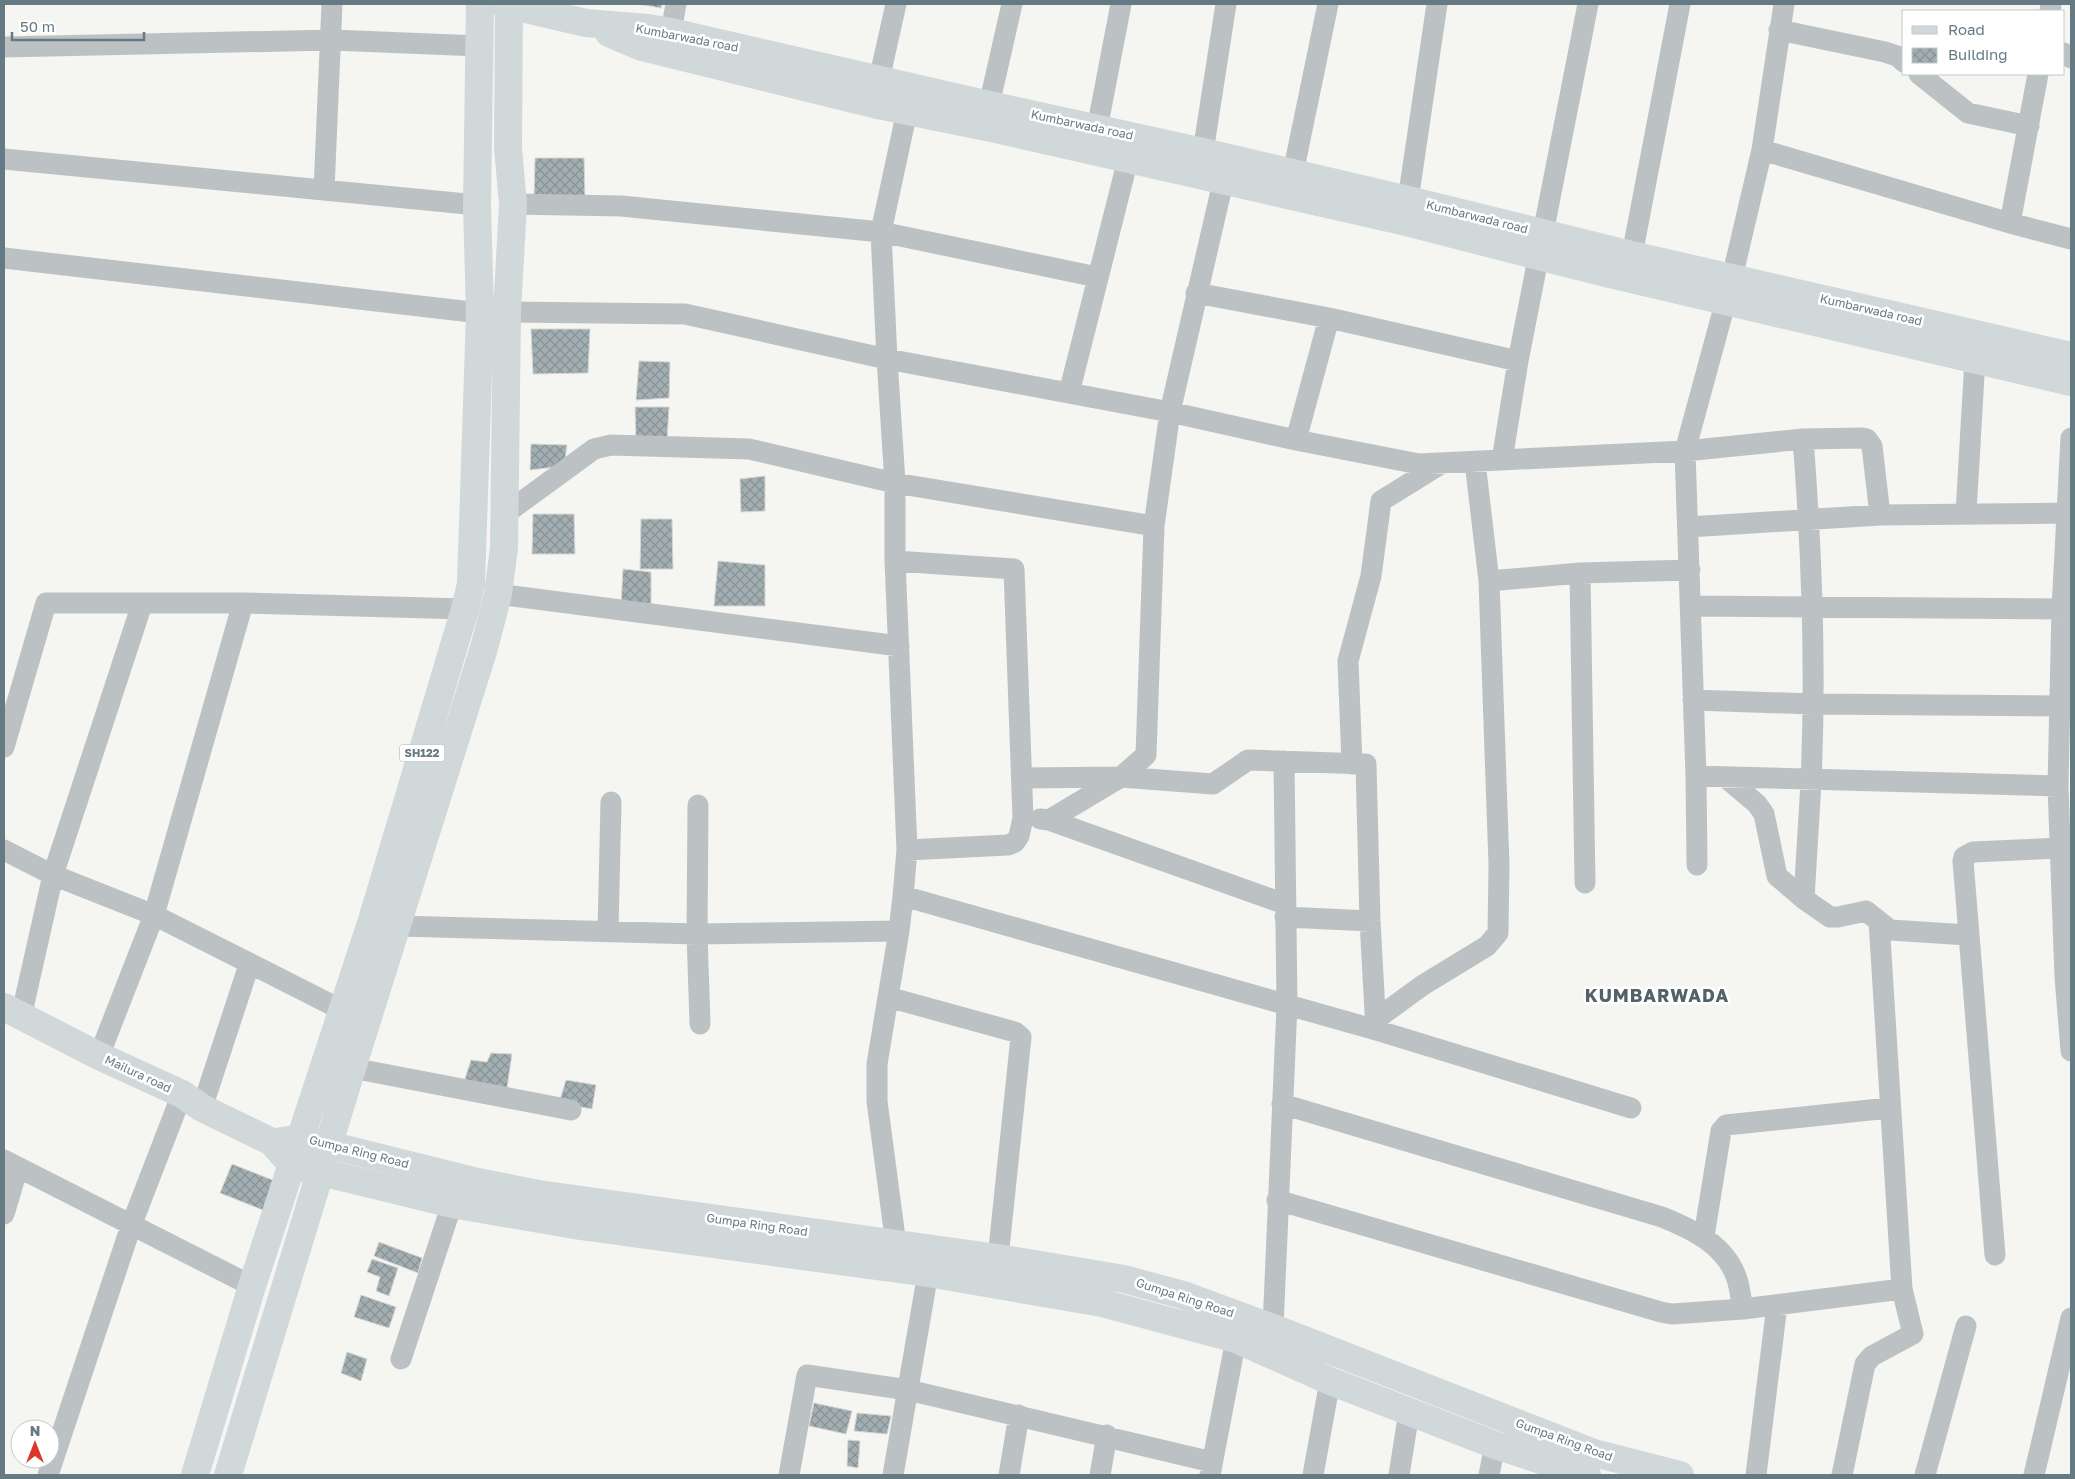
<svg xmlns="http://www.w3.org/2000/svg" width="2075" height="1479" viewBox="0 0 2075 1479" font-family="'Golos Text',sans-serif">
<style>
.building{fill:url(#building-cross-hatch);stroke:#d7d6d5}
.lines{fill:none;stroke-linecap:round;stroke-linejoin:round}
.street{stroke:#bcc2c4;stroke-width:21}
.secondary{stroke:#d1d8da;stroke-width:28}
.primary{stroke:#d1d8da;stroke-width:28}
.labels{text-anchor:middle;stroke-width:5;stroke-linejoin:round;paint-order:stroke}
.shield{fill:#fff;stroke:#93a2a8;stroke-width:1}
.shield-label{font-size:11px;font-weight:bold;fill:#657a82}
.street-label{font-size:12px;fill:#657a82;stroke:#fff}
.district-label{font-size:18px;font-weight:bold;letter-spacing:1px;fill:#536267;stroke:#fff}
</style>
<defs>
<pattern id="building-cross-hatch" width="8" height="8" patternUnits="userSpaceOnUse" patternTransform="scale(1.25)"><rect width="8" height="8" fill="#a3aeb2"/><path d="M0 0l8 8M0 8l8-8" fill="none" stroke="#889396"/></pattern>
</defs>
<rect width="100%" height="100%" fill="#f5f5f2"/>
<path class="building" d="M638,4H662L661,8Z
M535,158H584L585,198L534,197Z
M531,329H590L588,373L533,374Z
M639,361L670,362L669,398L636,400Z
M635,407H669L667,440H636Z
M531,444L567,445L564,466L530,470Z
M765,476V511L741,512L740,479Z
M533,514H574L575,554H532Z
M641,519H672L673,569H640Z
M718,561L765,565V606H714Z
M623,569L651,572V608L621,605Z
M491,1053L512,1054L507,1088L464,1082L471,1060L487,1062Z
M566,1080L596,1085L592,1109L559,1103Z
M232,1164L275,1181L263,1210L220,1193Z
M379,1242L422,1258L418,1273L374,1256Z
M372,1259L398,1268L389,1296L376,1291L380,1277L367,1272Z
M361,1295L396,1307L389,1328L354,1317Z
M347,1352L367,1359L361,1381L341,1373Z
M814,1403L852,1411L846,1434L809,1426Z
M857,1413L891,1416L887,1434L854,1431Z
M848,1440L860,1441L858,1468L847,1466Z"/>
<g class="lines">
<path class="street" d="M2050,11L2051,4
M1779,30L1885,52L1897,56L1904,62
M671,32L676,4
M4,47L332,40L479,46
M2064,53L2071,58
M1919,74L1968,113L2029,126
M879,80L896,4
M989,105L1012,4
M1097,129L1121,4
M1762,150L2010,223L2071,239
M1203,152L1226,4
M4,159L477,205
M1293,173L1328,4
M324,190L332,4
M1408,200L1437,4
M513,204L621,206L881,232L907,111
M2010,223L2038,74
M1632,255L1680,4
M4,258L480,313
M1097,277L881,232L887,359L895,483V561L907,850L903,896L1376,1030L1631,1108
M1196,293L1329,318L1518,361
M507,312L685,314L887,359L1170,412L1296,440L1419,464L1685,451L1803,439L1862,438L1867,439L1872,446L1880,515
M1069,393L1128,159
M2071,438L2062,609L2058,786L2065,977L2071,1051
M1803,439C1812,553 1816,668 1811,782C1809,821 1806,860 1804,899
M1296,440L1329,318
M1502,460L1518,361L1588,4
M1966,513L1975,359
M505,514L594,449L611,445L749,449L895,483L1154,526
M1689,527L1880,515L2071,513
M895,561L1014,569L1023,818L1019,836L1015,842L1008,845L907,850
M1580,573L1585,883
M1489,581L1580,573L1690,570
M498,594L899,646
M1691,606L2071,609
M1693,700L1812,704L2059,706
M4,747L46,603H243L465,609
M1352,764L1348,661L1371,576L1381,501L1439,465
M1696,776L2058,786
M1725,777L1757,804L1764,814L1777,876L1804,899L1830,917H1838L1866,911L1890,930L1968,935
M1023,778L1121,777L1213,784L1248,760L1366,764L1370,921L1376,1030
M698,805L697,934L700,1024
M1040,819L1049,820L1285,904
M1049,820L1121,777L1146,755L1154,526L1170,412L1227,165
M4,850L53,875L154,915L342,1010
M1697,865L1696,776L1685,451L1732,278L1762,150L1784,4
M1285,917L1370,921
M398,926L697,934L899,931L903,896
M608,930L611,802
M888,997L1015,1032L1021,1037L998,1258
M21,1017L53,875L142,604
M1375,1020L1423,985L1487,946L1498,933L1499,865L1489,581L1475,462
M99,1056L154,915L243,603
M352,1068L571,1110
M1282,1104L1662,1217C1692,1229 1726,1245 1737,1279C1740,1289 1741,1299 1743,1309
M202,1108L249,965
M4,1160L252,1286
M1277,1200L1661,1312L1672,1314L1743,1309L1902,1289
M4,1214L18,1167
M1704,1236L1721,1131L1726,1125L1889,1108
M896,1245L877,1101V1064L899,931
M1995,1255L1963,861L1964,857L1973,852L2061,848
M1273,1328L1287,1005L1284,761
M401,1359L452,1204
M48,1475L131,1226L182,1094
M789,1475L807,1375L908,1390L1212,1462
M893,1475L928,1273
M1009,1475L1019,1415
M1100,1475L1107,1435
M1210,1475L1236,1339
M1313,1475L1330,1381
M1399,1475L1409,1412
M1489,1475L1495,1445
M1756,1475L1777,1305
M1842,1475L1865,1364L1872,1356L1913,1334L1902,1289L1879,921
M1925,1475L1966,1326
M2034,1475L2071,1318"/>
<path class="secondary" d="M504,4L586,23L648,28L671,32L989,105L1203,152L1408,200L1632,255L2071,356
M609,33L642,47L873,104L996,129L1398,220L1601,272L2071,382
M4,1007L99,1056L182,1094L202,1108L272,1142L292,1165L452,1204L580,1226L928,1273L1102,1303L1236,1339L1330,1381L1495,1445L1587,1475
M276,1142L301,1138L478,1182L539,1194L998,1258L1124,1279L1183,1295L1273,1328L1594,1453L1680,1475"/>
<path class="primary" d="M195,1475L252,1286L372,920L465,609L471,584L480,313L477,205L480,4
M228,1475L352,1068L484,648L498,594L504,548L507,312L513,204L508,148L509,4"/>
</g>
<g class="labels">
<rect class="shield" x="399.5" y="744.5" width="45" height="17" rx="4"/>
<g class="shield-label">
<text x="422" y="757">SH122</text>
</g>
<g class="street-label">
<text transform="translate(687 38) rotate(11)" y="4">Kumbarwada road</text>
<text transform="translate(1082 125) rotate(12)" y="4">Kumbarwada road</text>
<text transform="translate(1477 217) rotate(14)" y="4">Kumbarwada road</text>
<text transform="translate(1871 310) rotate(13)" y="4">Kumbarwada road</text>
<text transform="translate(138 1074) rotate(25)" y="4">Mailura road</text>
<text transform="translate(359 1152) rotate(14)" y="4">Gumpa Ring Road</text>
<text transform="translate(757 1225) rotate(8)" y="4">Gumpa Ring Road</text>
<text transform="translate(1185 1298) rotate(18)" y="4">Gumpa Ring Road</text>
<text transform="translate(1564 1440) rotate(20)" y="4">Gumpa Ring Road</text>
</g>
<g class="district-label">
<text x="1657" y="1002">KUMBARWADA</text>
</g>
</g>
<rect width="2075" height="1479" fill="none" stroke="#657a82" stroke-width="10"/>
<rect x="1902" y="10" width="162" height="65" fill="#ffffff" stroke="#c1cacd"/>
<rect x="1912" y="26" width="25" height="8" fill="#d1d8da" stroke="#c1cacd"/>
<text x="1948" y="35" font-size="15" fill="#657a82">Road</text>
<rect x="1912" y="48" width="25" height="15" fill="url(#building-cross-hatch)" stroke="#c1cacd"/>
<text x="1948" y="60" font-size="15" fill="#657a82">Building</text>
<g transform="translate(35 1444)"><circle r="24" fill="#ffffff" stroke="#c1cacd"/>
<path d="M0-4L9 19L0 12L-9 19Z" fill="#dd362b"/>
<text y="-8" font-size="14" font-weight="bold" text-anchor="middle" fill="#657a82">N</text>
</g>
<path d="M12 32v8h132v-8" fill="none" stroke="#657a82" stroke-width="2.5"/>
<text x="20" y="32" font-size="15" fill="#657a82" stroke="#ffffff" stroke-width="4" paint-order="stroke">50 m</text>
</svg>
